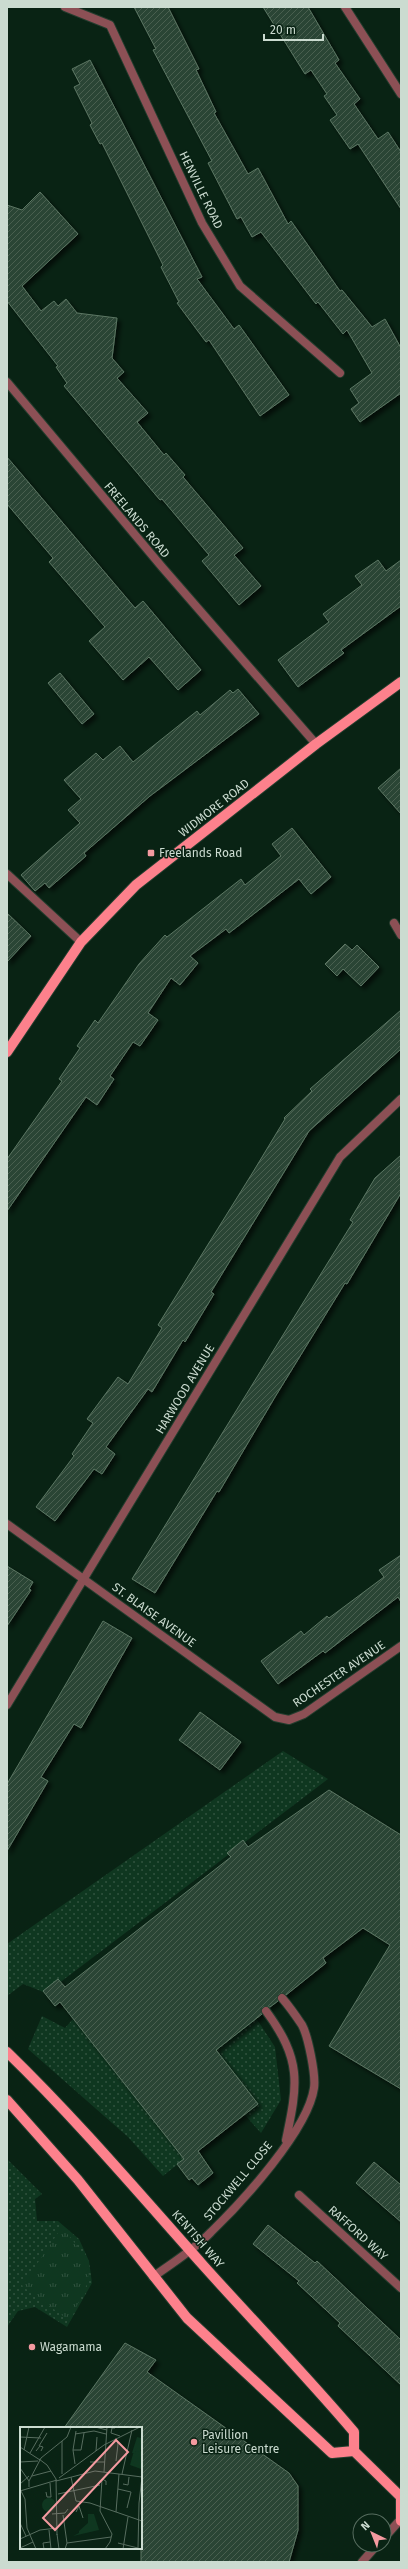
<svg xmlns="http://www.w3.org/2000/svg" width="408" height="2569" viewBox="0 0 408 2569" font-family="'Fira Sans',sans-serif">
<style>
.grass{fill:url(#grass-dots)}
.park{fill:url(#park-tufts)}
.building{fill:url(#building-hatch);stroke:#5c7764;filter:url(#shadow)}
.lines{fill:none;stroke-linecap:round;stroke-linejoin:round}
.minor-casing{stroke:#243d2e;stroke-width:10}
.tertiary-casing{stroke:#243d2e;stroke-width:10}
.primary-casing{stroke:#243d2e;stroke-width:12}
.minor{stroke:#8c5055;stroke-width:8}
.tertiary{stroke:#8c5055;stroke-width:8}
.primary{stroke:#fd818c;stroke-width:10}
.poi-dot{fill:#f49aa0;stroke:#092314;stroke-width:1.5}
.labels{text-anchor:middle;stroke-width:3;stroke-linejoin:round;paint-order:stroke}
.street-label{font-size:12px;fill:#cbdbd0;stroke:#092314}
.poi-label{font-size:12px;fill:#cbdbd0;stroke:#092314;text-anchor:start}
.inset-road{fill:none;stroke:#576d5f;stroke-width:1}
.view{fill:#f49aa0;fill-opacity:0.15;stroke:#f49aa0;stroke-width:2}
.inset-edge{fill:none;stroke:#cbdbd0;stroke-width:2}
</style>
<defs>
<pattern id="grass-dots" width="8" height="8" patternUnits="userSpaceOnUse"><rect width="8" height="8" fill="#0f3720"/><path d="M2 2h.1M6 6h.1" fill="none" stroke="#31533f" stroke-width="1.8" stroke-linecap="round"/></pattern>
<pattern id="park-tufts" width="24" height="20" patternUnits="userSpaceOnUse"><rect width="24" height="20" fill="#0f3720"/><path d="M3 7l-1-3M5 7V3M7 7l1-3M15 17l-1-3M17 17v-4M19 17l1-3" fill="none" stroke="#31533f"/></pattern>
<pattern id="building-hatch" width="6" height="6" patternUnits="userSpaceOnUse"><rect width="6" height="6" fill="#2b4534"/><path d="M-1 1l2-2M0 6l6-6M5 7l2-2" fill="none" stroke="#485f50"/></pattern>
<filter id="shadow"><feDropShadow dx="3.5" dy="3.5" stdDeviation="2" flood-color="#0009"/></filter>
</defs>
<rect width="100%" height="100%" fill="#092314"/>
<path class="grass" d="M283,1751L328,1779L46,1993L23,1984L7,1996V1944Z
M42,2016L65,2028L73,2019L184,2159L163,2176L128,2137L28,2049Z
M256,2018L275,2047L281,2100L261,2133L245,2115L258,2104L216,2050Z
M7,2159L42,2194L35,2199L37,2221H58L79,2239L89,2261L92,2283L67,2327L35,2307L18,2311L7,2327Z"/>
<path class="park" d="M62,2227L89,2261L88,2282L70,2321L22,2286Z"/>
<path class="building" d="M134,7H168L199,69L196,70L216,112L214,113L248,174L258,168L288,224L291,221L340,291L342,290L372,327L385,319L401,348V393L360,422L351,409L359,403L350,389L372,373L347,330L343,334L318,302L316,304L261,232L252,237L241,217L237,219L208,163L212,161L153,50L156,49Z
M263,7H308L339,60L335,63L360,99L354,104L378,139L388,132L401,152V209L358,144L350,149L330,120L337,115L324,96L327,94L311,70L305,74Z
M90,60L202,277L197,279L234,329L239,325L289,395L260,416L209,340L206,342L177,303L179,302L161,267L163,265L102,143L100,144L90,125L92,123L74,87L80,84L72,69Z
M40,192L78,234L22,286L41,311L54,301L58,306L66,299L77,313L117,318L112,358L124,372L117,378L148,413L137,422L164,455L166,453L185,475L183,477L243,548L234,555L261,586L239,605L202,561L209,555L162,499L160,500L64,386L67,383L56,367L58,366L7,301V205L22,210Z
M7,457L135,608L143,601L201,670L178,690L149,657L123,680L89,641L105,627L49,562L53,558L7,504Z
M378,560L386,571L401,560V606L341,650L344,653L298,687L278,660L329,622L323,614L362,585L355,576Z
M60,673L94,714L82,724L48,683Z
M238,689L259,714L150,796L84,853L86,856L49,888L45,883L35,891L21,875L80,823L68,810L81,799L64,780L96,753L103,760L120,746L133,762L197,711L200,715L230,690L233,693Z
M401,768V814L378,788Z
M292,828L331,877L311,894L299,879L229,933L226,929L190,956L198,963L180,985L171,978L148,1013L158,1020L140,1046L133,1042L110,1076L114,1079L97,1105L86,1097L7,1211V1159L62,1081L59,1079L80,1048L77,1046L95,1020L98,1023L139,964L165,935L167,937L241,879L245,885L281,856L272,844Z
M7,913L31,936L7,962Z
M345,944L352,950L357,945L379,967L361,986L343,969L337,976L325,964Z
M401,1010V1049L309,1131L211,1292L214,1294L185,1342L183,1340L152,1392L148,1389L106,1447L115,1454L102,1474L94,1469L55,1521L36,1507L74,1456L72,1454L93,1423L87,1419L118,1377L128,1384L162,1328L158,1325L253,1172L285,1119L284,1118L312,1091L310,1089Z
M401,1155V1193L347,1284L345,1283L275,1397L219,1492L217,1491L155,1593L132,1579L353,1222L350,1220L375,1178Z
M401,1555V1602L398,1597L325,1653L323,1651L278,1684L261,1661L301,1631L304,1635L327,1616L329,1618L384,1577L379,1570Z
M7,1566L33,1582L29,1589L31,1590L7,1626Z
M103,1621L132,1638L81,1728L74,1724L41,1777L48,1781L7,1851V1784Z
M200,1712L241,1742L220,1770L179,1740Z
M329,1790L401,1835V2089L329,2046L390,1945L363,1928L323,1958L326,1963L286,1995L279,1994L278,2001L270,2007H263L262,2014L216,2050L258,2104L198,2151L213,2173L198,2185L192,2178L189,2180L177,2164L184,2159L60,2002L55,2006L43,1991L58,1979L65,1987L231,1857L227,1853L243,1840L248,1847Z
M374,2162L401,2185V2222L356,2183Z
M268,2225L315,2263L317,2261L401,2340V2385L338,2326L340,2323L297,2283L299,2281L253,2244Z
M125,2343L156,2360L147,2372L289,2473L298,2486V2530L289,2562H141V2428H64Z"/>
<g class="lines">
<g class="minor-casing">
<path id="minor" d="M65,7L110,25L202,223L240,286L340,373
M7,874L81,942
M394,923L401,935
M7,1705L340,1157L401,1099
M266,2011C302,2060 298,2083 286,2140
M299,2195L401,2288
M153,2277C172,2263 194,2250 211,2232C242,2202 308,2130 314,2088C316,2075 308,2036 302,2025C296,2016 289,2006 282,1998
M384,2538L400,2520
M362,2562L377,2545"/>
</g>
<g class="tertiary-casing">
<path id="tertiary" d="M345,7L401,94
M7,382L162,567L316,744
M7,1524L275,1717L289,1720L304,1714L401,1646"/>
</g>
<g class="primary-casing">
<path id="primary" d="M7,1052L81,942L136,885L316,744L401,682
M7,2052C76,2119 138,2192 202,2264C252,2320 305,2374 354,2432V2451L401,2497V2521
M7,2100L78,2180L187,2318L332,2453L354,2451"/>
</g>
<use href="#minor" class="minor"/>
<use href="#tertiary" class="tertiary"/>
<use href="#primary" class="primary"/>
</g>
<g class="poi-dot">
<rect x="147" y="849" width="8" height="8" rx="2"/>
<circle cx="32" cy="2347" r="4"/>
<circle cx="194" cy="2442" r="4"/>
</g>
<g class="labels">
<g class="street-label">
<text transform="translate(201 190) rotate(64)" y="4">HENVILLE ROAD</text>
<text transform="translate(137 520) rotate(50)" y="4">FREELANDS ROAD</text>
<text transform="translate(214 808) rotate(-38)" y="4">WIDMORE ROAD</text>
<text transform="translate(185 1389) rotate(-59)" y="4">HARWOOD AVENUE</text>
<text transform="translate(154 1615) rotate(36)" y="4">ST. BLAISE AVENUE</text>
<text transform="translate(339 1674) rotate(-34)" y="4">ROCHESTER AVENUE</text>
<text transform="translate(238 2181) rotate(-50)" y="4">STOCKWELL CLOSE</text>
<text transform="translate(358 2233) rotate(42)" y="4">RAFFORD WAY</text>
<text transform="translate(198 2239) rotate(49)" y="4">KENTISH WAY</text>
</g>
<g class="poi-label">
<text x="159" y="857">Freelands Road</text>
<text x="40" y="2351">Wagamama</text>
<text x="202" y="2439">Pavillion<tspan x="202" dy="14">Leisure Centre</tspan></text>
</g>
</g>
<g transform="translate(20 2427)">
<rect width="122" height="122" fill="#092314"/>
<path d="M22 78a7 7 0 1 1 14 0a7 7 0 1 1-14 0Z" fill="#0f3720"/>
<path d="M116,24H122L121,42L110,38L113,27ZM68,87H74L79,103L53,109L59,106V104L68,96Z" fill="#0f3720"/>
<path d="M117,10L121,11L122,19L120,25L116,24L115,27L112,26Z" fill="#0f3720"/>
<path class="inset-road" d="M9,0H25M75,0L87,3M95,1H92L91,6L100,9M55,7L74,4L86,7M0,10L21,11M42,14V47M19,19L27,6M0,20L20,33M4,23L9,0M53,23H61L64,6M16,24L20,19L23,20L21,24M76,24L77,10M10,26L25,0M19,32L27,38L36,52L37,108M96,34L98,17L96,11M0,35L18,34M70,35H85M55,37L53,23L56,4M0,41L9,54M84,45L87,0M102,47L112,3M12,49L31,44M51,50L56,74L70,76L122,94M39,51L84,18L120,0M36,54L75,44L122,50M0,57L9,49M103,57L108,58L109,50M9,60V54L21,31L47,10L51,0M98,62L111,65L107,81M0,64L37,53M1,64L5,72L7,101L16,122M26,65L27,70H31L30,56M38,67L80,58M56,85L59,79L63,91M96,85L99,47M32,87L45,86L48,82M43,88L47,116L45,122M0,96L6,109M29,103L31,122M37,107L39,122M0,112L20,103L37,101M47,116L91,110M98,116L118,121M0,121L13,115M24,122L23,116L30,115M85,122L90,115L92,107L80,84L82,52L86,54V58M103,122L108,90M118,122L119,76L122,50"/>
<path class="view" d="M96,13L108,25L35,103L23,91Z"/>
<rect width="122" height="122" class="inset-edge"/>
</g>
<rect width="408" height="2569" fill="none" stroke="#cbdbd0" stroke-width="16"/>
<g transform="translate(372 2533) rotate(317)"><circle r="19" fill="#092314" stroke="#576d5f"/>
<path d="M0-3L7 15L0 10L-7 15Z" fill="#f49aa0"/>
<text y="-6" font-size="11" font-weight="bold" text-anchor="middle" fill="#cbdbd0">N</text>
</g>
<path d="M264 34v6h59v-6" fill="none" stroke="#cbdbd0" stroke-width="2"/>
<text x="270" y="34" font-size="12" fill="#cbdbd0" stroke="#092314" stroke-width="3" paint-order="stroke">20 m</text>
</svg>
